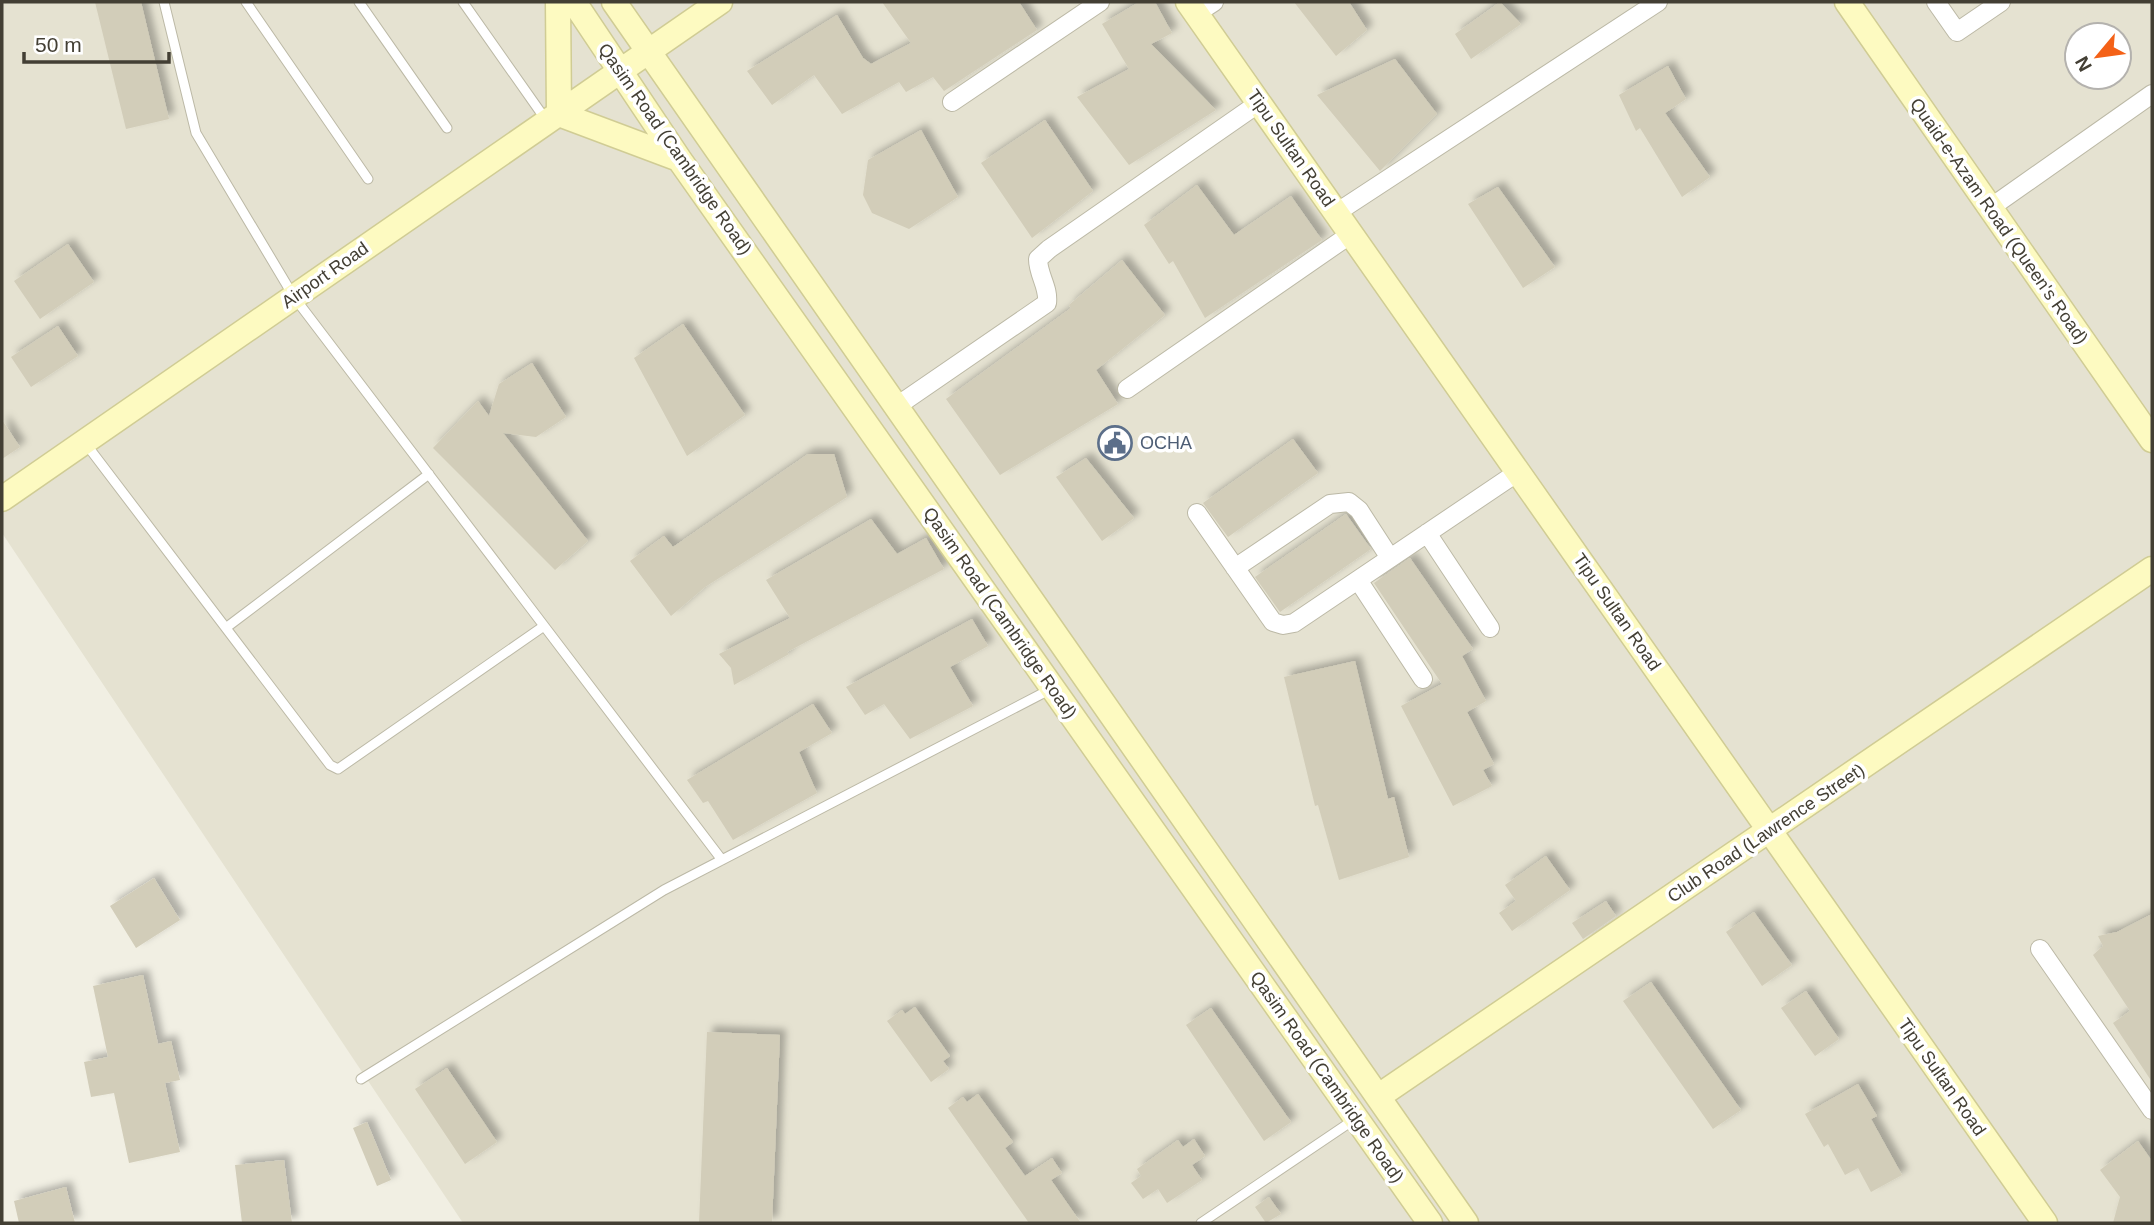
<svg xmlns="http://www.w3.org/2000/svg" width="2154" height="1225" viewBox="0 0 2154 1225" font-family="Helvetica,sans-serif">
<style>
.residential{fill:#e5e2d1;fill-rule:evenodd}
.building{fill:#d2cdb9;filter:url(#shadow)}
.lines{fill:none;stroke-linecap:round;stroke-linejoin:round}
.lane-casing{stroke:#bcb9a6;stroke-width:11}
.street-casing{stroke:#bcb9a6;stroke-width:20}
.secondary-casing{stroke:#d0cc94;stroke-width:27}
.lane{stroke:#fff;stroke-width:9}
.street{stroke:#fff;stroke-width:18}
.secondary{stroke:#fdfac1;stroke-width:24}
.labels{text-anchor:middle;stroke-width:7;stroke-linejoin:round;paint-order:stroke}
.street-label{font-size:18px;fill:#433f34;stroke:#fff}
.service-label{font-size:18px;fill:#4e5e75;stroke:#fff;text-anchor:start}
</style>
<defs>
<filter id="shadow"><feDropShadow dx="6" dy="-6" stdDeviation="3.5" flood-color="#0004"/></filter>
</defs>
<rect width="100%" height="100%" fill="#f1efe3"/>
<path class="residential" d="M2,2H2152V1223H463L2,533ZM2077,35H2119V77H2077Z"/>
<path class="building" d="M95,2H141L169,119L126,129Z
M882,2H1019L1037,30L944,91L933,77L906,92L899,82L842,114L814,75L772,105L747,71L837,15L863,58L871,64L911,43Z
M1139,2H1155L1172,33L1151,44L1216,110L1129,165L1077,97L1129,69L1102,24Z
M1294,2H1349L1367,30L1336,56Z
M1500,2L1521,24L1471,59L1455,34Z
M1395,59L1437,114L1380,171L1317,95Z
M1668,66L1686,99L1665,113L1710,177L1682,197L1640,128L1636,131L1619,95Z
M1045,120L1093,191L1032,238L981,163Z
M921,130L958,197L909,229L872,213L863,195L868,160Z
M1197,185L1234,235L1291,196L1322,240L1205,318L1173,261L1169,264L1144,225Z
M1498,187L1555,267L1523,288L1468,204Z
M68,244L94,282L40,319L14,281Z
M1122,260L1165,315L1096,370L1118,404L1000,475L946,399L1071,308L1069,305Z
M683,324L745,415L687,456L634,358Z
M58,326L78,356L31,387L11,357Z
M532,363L566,417L536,437L503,433L588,541L555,570L433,448L478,401L489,416L499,384Z
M2,420L20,447L2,459Z
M1293,439L1318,473L1228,537L1203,503Z
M808,454H834L847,497L705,587L671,616L630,561L664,536L673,547Z
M1086,458L1134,518L1102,541L1056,477Z
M1346,514L1371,549L1280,612L1255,577Z
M871,519L897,554L926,538L944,569L787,652L789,654L734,685L731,668L719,654L790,618L766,580Z
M1410,558L1473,649L1462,656L1486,701L1467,712L1494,764L1483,770L1492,786L1453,806L1401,706L1442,684L1374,583Z
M972,619L988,646L950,667L973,706L910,739L884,704L865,715L846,687Z
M1355,661L1388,799L1394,797L1409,857L1339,880L1318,805L1315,806L1284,677Z
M813,704L832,733L799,752L817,793L733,840L708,801L703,803L687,780Z
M1546,856L1570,890L1512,931L1499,913L1516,901L1505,885Z
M154,878L180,920L136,948L110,906Z
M1606,901L1616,916L1583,939L1572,923Z
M1754,912L1792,965L1762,986L1726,932Z
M2152,914V1082L2113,1023L2130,1011L2093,955L2103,946L2098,936L2117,932Z
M143,975L158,1044L171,1041L180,1080L165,1083L180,1152L129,1163L114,1093L91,1097L84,1062L108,1057L93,986Z
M1651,982L1741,1110L1713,1129L1623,1001Z
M1806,991L1839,1039L1815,1056L1781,1008Z
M915,1007L950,1056L943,1061L949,1069L931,1082L887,1021L902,1010L905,1014Z
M1211,1008L1291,1122L1264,1141L1186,1025Z
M707,1032L780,1035L772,1223H699Z
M447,1068L497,1142L465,1164L415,1089Z
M1858,1084L1877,1116L1871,1119L1902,1175L1871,1192L1858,1168L1845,1175L1828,1144L1824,1147L1805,1114Z
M978,1094L1013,1142L1005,1148L1025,1176L1052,1158L1062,1173L1051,1180L1081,1223H1029L948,1108L963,1097L967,1102Z
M367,1122L391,1180L377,1186L353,1128Z
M1194,1139L1205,1156L1192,1165L1202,1180L1167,1203L1158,1189L1143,1199L1131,1183L1141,1176L1137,1169L1178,1140L1183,1147Z
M2138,1141L2152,1161V1223H2113L2120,1197L2100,1170Z
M284,1160L292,1223H242L235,1165Z
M66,1187L75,1223H19L14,1201Z
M1269,1197L1281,1214L1266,1223L1255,1207Z"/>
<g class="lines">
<g class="lane-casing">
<path id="lane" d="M164,2L196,133L294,297L722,860
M246,2L368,179
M359,2L447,128
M463,2L546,120
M86,444L330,765L338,769L544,626
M227,627L429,474
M361,1079L664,890L1051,689
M1201,1223L1355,1119"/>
</g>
<g class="street-casing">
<path id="street" d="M1936,2L1957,32L2001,2
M1197,13L1214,2
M952,102L1100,2
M1990,208L2152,94
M1336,213L1658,2
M1127,389L1351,234
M897,406L1047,303C1049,287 1038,275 1038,259L1049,249L1259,103
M1197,513L1273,622L1283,625L1294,623L1518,472
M1427,533L1490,628
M1235,568L1330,504L1349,502L1359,510L1390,558
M1358,580L1423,679
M2040,949L2152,1110"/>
</g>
<g class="secondary-casing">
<path id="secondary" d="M558,2L559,114L679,159
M574,2L679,159L1430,1223
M614,2L1466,1223
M1188,2L2045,1223
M1847,2L2152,440
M2,499L720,2
M1379,1096L2152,569"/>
</g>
<use href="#lane" class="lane"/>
<use href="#street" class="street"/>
<use href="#secondary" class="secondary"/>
</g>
<defs>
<g id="civic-ring" transform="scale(1.75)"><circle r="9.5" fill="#fff" stroke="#5c6f8a" stroke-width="1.5"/><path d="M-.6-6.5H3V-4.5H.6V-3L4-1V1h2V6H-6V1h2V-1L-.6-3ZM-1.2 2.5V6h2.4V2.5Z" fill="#5c6f8a"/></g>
</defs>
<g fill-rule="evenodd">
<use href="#civic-ring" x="1115" y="443"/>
</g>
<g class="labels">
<g class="street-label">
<text transform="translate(1291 148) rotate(55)" y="6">Tipu Sultan Road</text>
<text transform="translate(675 149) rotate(55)" y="6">Qasim Road (Cambridge Road)</text>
<text transform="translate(1999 221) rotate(55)" y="6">Quaid-e-Azam Road (Queen's Road)</text>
<text transform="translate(325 275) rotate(-35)" y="6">Airport Road</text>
<text transform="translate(1617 612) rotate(55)" y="6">Tipu Sultan Road</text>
<text transform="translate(1000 613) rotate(55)" y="6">Qasim Road (Cambridge Road)</text>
<text transform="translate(1766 833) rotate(-34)" y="6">Club Road (Lawrence Street)</text>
<text transform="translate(1327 1077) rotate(55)" y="6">Qasim Road (Cambridge Road)</text>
<text transform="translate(1942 1077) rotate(55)" y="6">Tipu Sultan Road</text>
</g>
<g class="service-label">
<text x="1140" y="449">OCHA</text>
</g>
</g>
<rect width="2154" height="1225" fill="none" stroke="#433f34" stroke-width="7"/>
<g transform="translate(2098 56) rotate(241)"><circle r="33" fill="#ffffff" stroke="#b4b2ae" stroke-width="2"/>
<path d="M0-5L12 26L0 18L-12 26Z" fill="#f46117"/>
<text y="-10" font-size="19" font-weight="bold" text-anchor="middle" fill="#433f34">N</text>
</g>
<path d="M24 52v10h145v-10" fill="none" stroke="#433f34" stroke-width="3.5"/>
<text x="35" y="52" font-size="21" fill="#433f34" stroke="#ffffff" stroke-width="5" paint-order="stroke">50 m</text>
</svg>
